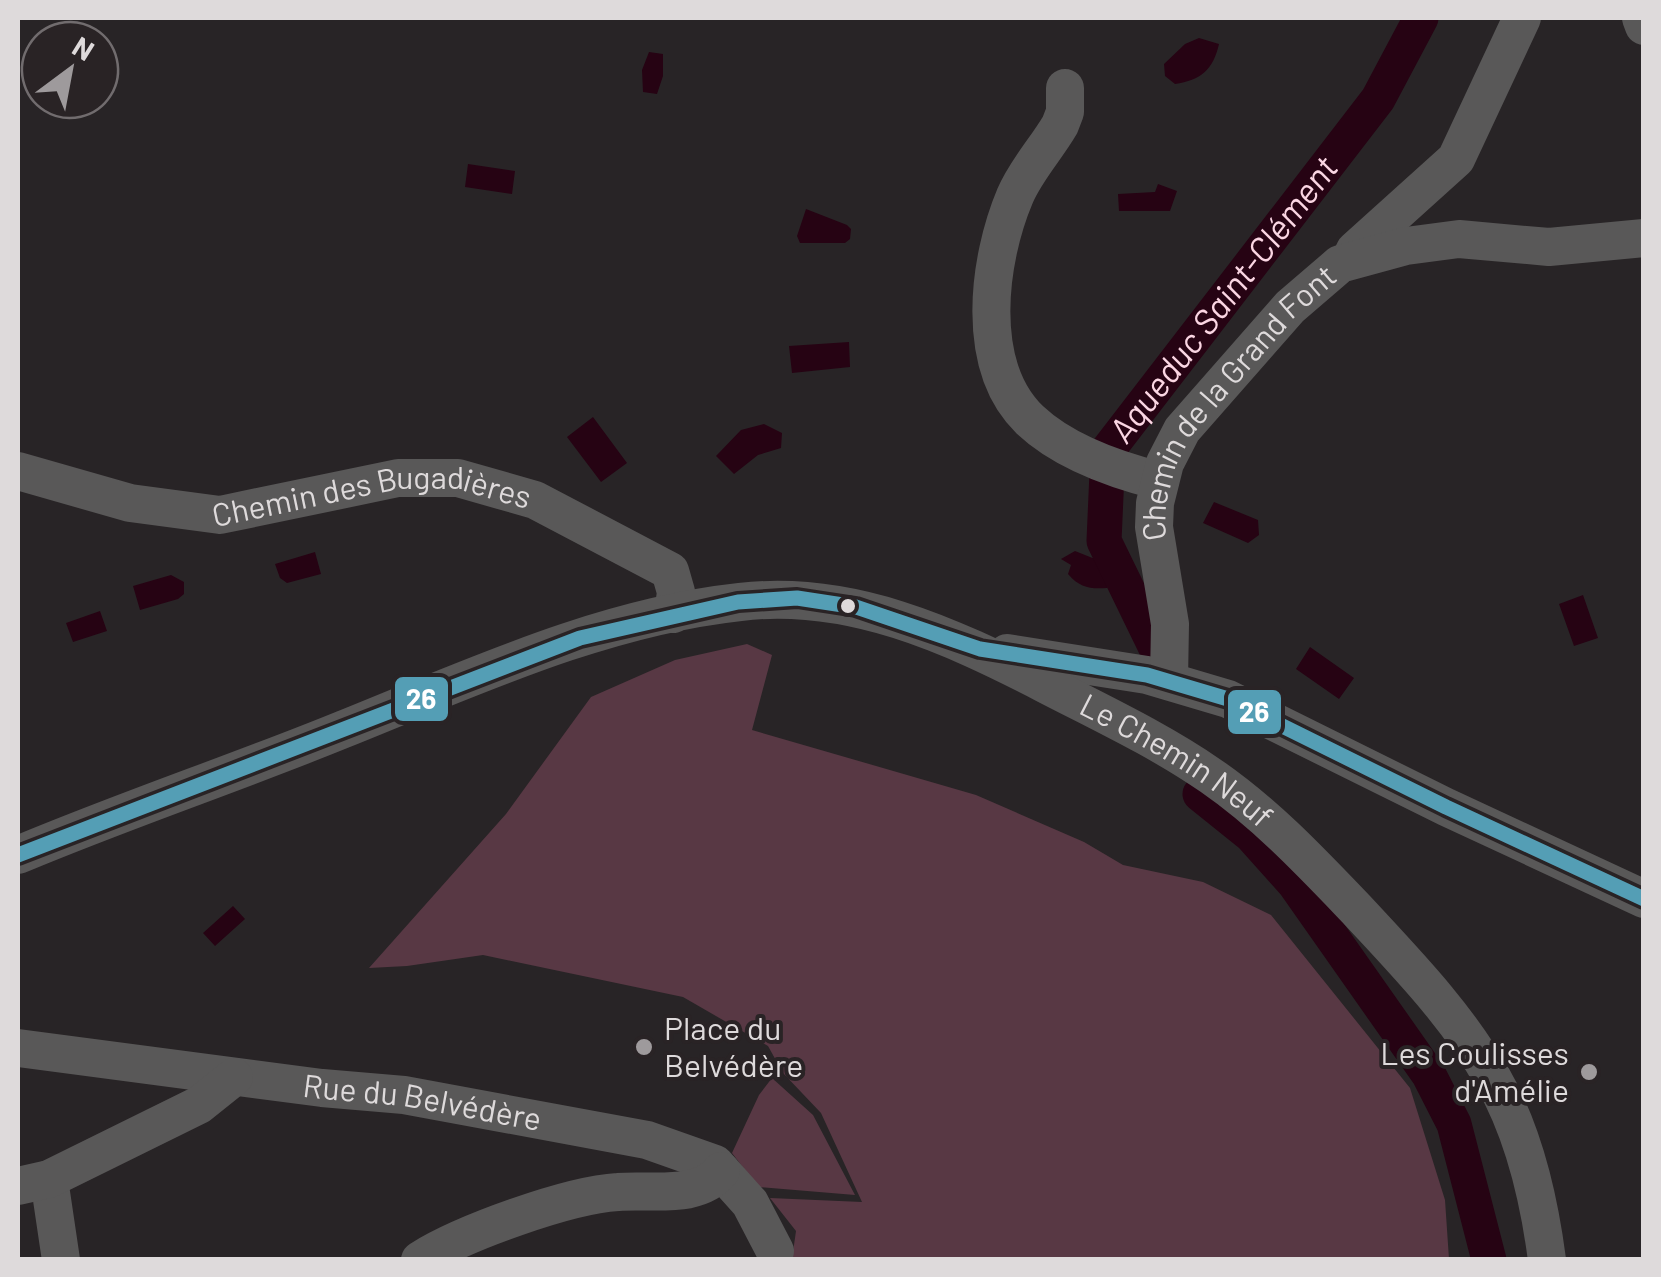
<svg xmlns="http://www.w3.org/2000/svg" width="1661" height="1277" viewBox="0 0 1661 1277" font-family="Barlow,sans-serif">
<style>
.green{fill:#583844}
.water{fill:#260313}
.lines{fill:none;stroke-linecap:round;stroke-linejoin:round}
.canal{stroke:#260313;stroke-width:35}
.street{stroke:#595858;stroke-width:38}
.bus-1-casing{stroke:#292325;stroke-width:22}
.bus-1{stroke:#549eb5;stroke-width:15}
.bus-dot{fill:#dedadb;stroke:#292325;stroke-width:4}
.poi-dot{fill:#9e9a9c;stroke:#292325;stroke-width:4}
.labels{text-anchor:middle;stroke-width:8;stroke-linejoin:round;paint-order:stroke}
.street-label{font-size:32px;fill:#dedadb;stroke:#292325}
.poi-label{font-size:32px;fill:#dedadb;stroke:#292325;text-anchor:start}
.water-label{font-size:35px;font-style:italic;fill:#fbd6e3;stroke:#292325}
.line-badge{stroke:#292325;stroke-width:4}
.badge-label{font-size:28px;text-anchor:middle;font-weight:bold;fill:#fff}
</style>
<rect width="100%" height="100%" fill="#282426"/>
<path class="green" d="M747,644L772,655L752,730L976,795L1084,842L1123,865L1203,882L1271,915L1410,1088L1445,1200L1449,1259H792L796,1231L770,1198L862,1202L821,1113L783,1073L768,1046L683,997L483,955L407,966L369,968L506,814L591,697L675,660Z
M772,1078L813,1115L855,1195L758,1187L732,1153L759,1095Z"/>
<path class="water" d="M1199,38L1219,44C1213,70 1201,80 1175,84L1165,76L1164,64L1185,44Z
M649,52L663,54V76L657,94L643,92L642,70Z
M468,164L515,171L512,194L465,187Z
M1158,184L1177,191L1170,211H1119L1118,194L1155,192Z
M806,209L847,225L851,229L850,239L845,243H800L797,236Z
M849,342L850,367L792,373L789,346Z
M593,417L627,463L601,482L567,437Z
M764,424L782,433L781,448L758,455L734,474L716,456L741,430Z
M1214,502L1258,520L1259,535L1248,543L1203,523Z
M1075,551L1100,561L1107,575V588C1090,589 1080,588 1068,574L1071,565L1061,559Z
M315,552L321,574L287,583L280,578L275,564Z
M171,575L184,582V594L178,599L140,610L133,586Z
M1583,595L1598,638L1574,646L1559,604Z
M100,611L107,631L73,642L66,623Z
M1310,647L1354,678L1339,699L1296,669Z
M233,906L245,919L215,946L203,933Z"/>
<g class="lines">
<g class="canal">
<path id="s1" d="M1157,650L1104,541L1108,450L1378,99L1421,18"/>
<path d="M1200,794L1251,835L1294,883L1429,1075L1454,1124L1489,1260"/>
</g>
<g class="street">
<path d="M1641,18L1644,26"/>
<path d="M1065,88V112L1060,125C1046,149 1026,170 1015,196C988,260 974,366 1030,420C1064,452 1116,470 1160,481"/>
<path d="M1350,260L1355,250L1456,159L1522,18"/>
<path id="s2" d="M18,471L130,503L220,515L398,478H458L535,500L670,571L676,592L673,614"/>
<path d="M1007,653L1147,675L1228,699L1446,807L1644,899"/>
<path id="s3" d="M1169,680L1170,624L1154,527L1155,503L1165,463L1182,430L1290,307L1340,264L1406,246L1459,239L1549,247L1644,238"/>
<path id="s4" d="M18,855C125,810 236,773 344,729C471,678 602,617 740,602C850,589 950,635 1045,684C1101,713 1159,740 1211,776C1266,814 1311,862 1357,910C1406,963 1458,1016 1493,1079C1524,1133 1539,1198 1547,1260"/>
<path id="s5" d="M18,1048L322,1088L404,1095L647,1140L715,1164L750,1203L775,1251"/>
<path d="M49,1179L61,1260"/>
<path d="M18,1186L49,1179L199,1105L234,1077"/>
<path d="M420,1260C463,1233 568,1195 618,1192C653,1189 697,1200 721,1171"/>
</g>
<g class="bus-1-casing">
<path id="bus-1" d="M18,855L580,638L738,602L797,598L856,607L980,649L1147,675L1228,699L1446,807L1644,899"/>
</g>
<use href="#bus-1" class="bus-1"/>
</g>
<circle class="bus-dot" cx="848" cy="606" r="9"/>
<g class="poi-dot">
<circle cx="644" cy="1047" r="10"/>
<circle cx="1589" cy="1072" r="10"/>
</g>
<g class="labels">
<g class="street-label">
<text dy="11" stroke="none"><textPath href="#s3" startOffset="308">Chemin de la Grand Font</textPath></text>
<text dy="11" stroke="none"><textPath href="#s2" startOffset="362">Chemin des Bugadières</textPath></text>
<text dy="11" stroke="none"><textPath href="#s4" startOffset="1240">Le Chemin Neuf</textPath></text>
<text dy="11" stroke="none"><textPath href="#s5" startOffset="408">Rue du Belvédère</textPath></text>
</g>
<g class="poi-label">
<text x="664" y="1040">Place du<tspan x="664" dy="37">Belvédère</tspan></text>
<text x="1569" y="1065" text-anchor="end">Les Coulisses<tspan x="1569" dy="37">d'Amélie</tspan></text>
</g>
<g class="water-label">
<text dy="12" stroke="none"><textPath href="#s1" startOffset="402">Aqueduc Saint-Clément</textPath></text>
</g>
</g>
<g class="line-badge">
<rect x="393" y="675" width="57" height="48" rx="10" fill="#549eb5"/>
<rect x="1226" y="688" width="57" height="48" rx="10" fill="#549eb5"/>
</g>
<g class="badge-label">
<text x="421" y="709">26</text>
<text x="1254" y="722">26</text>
</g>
<rect width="1661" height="1277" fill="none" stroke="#dedadb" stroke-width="40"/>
<g transform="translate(70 70) rotate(32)"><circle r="48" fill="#292325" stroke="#716c6e" stroke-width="2.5"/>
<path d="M0-8L18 38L0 25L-18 38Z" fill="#9e9a9c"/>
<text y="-15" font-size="28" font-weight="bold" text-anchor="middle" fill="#dedadb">N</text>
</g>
</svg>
